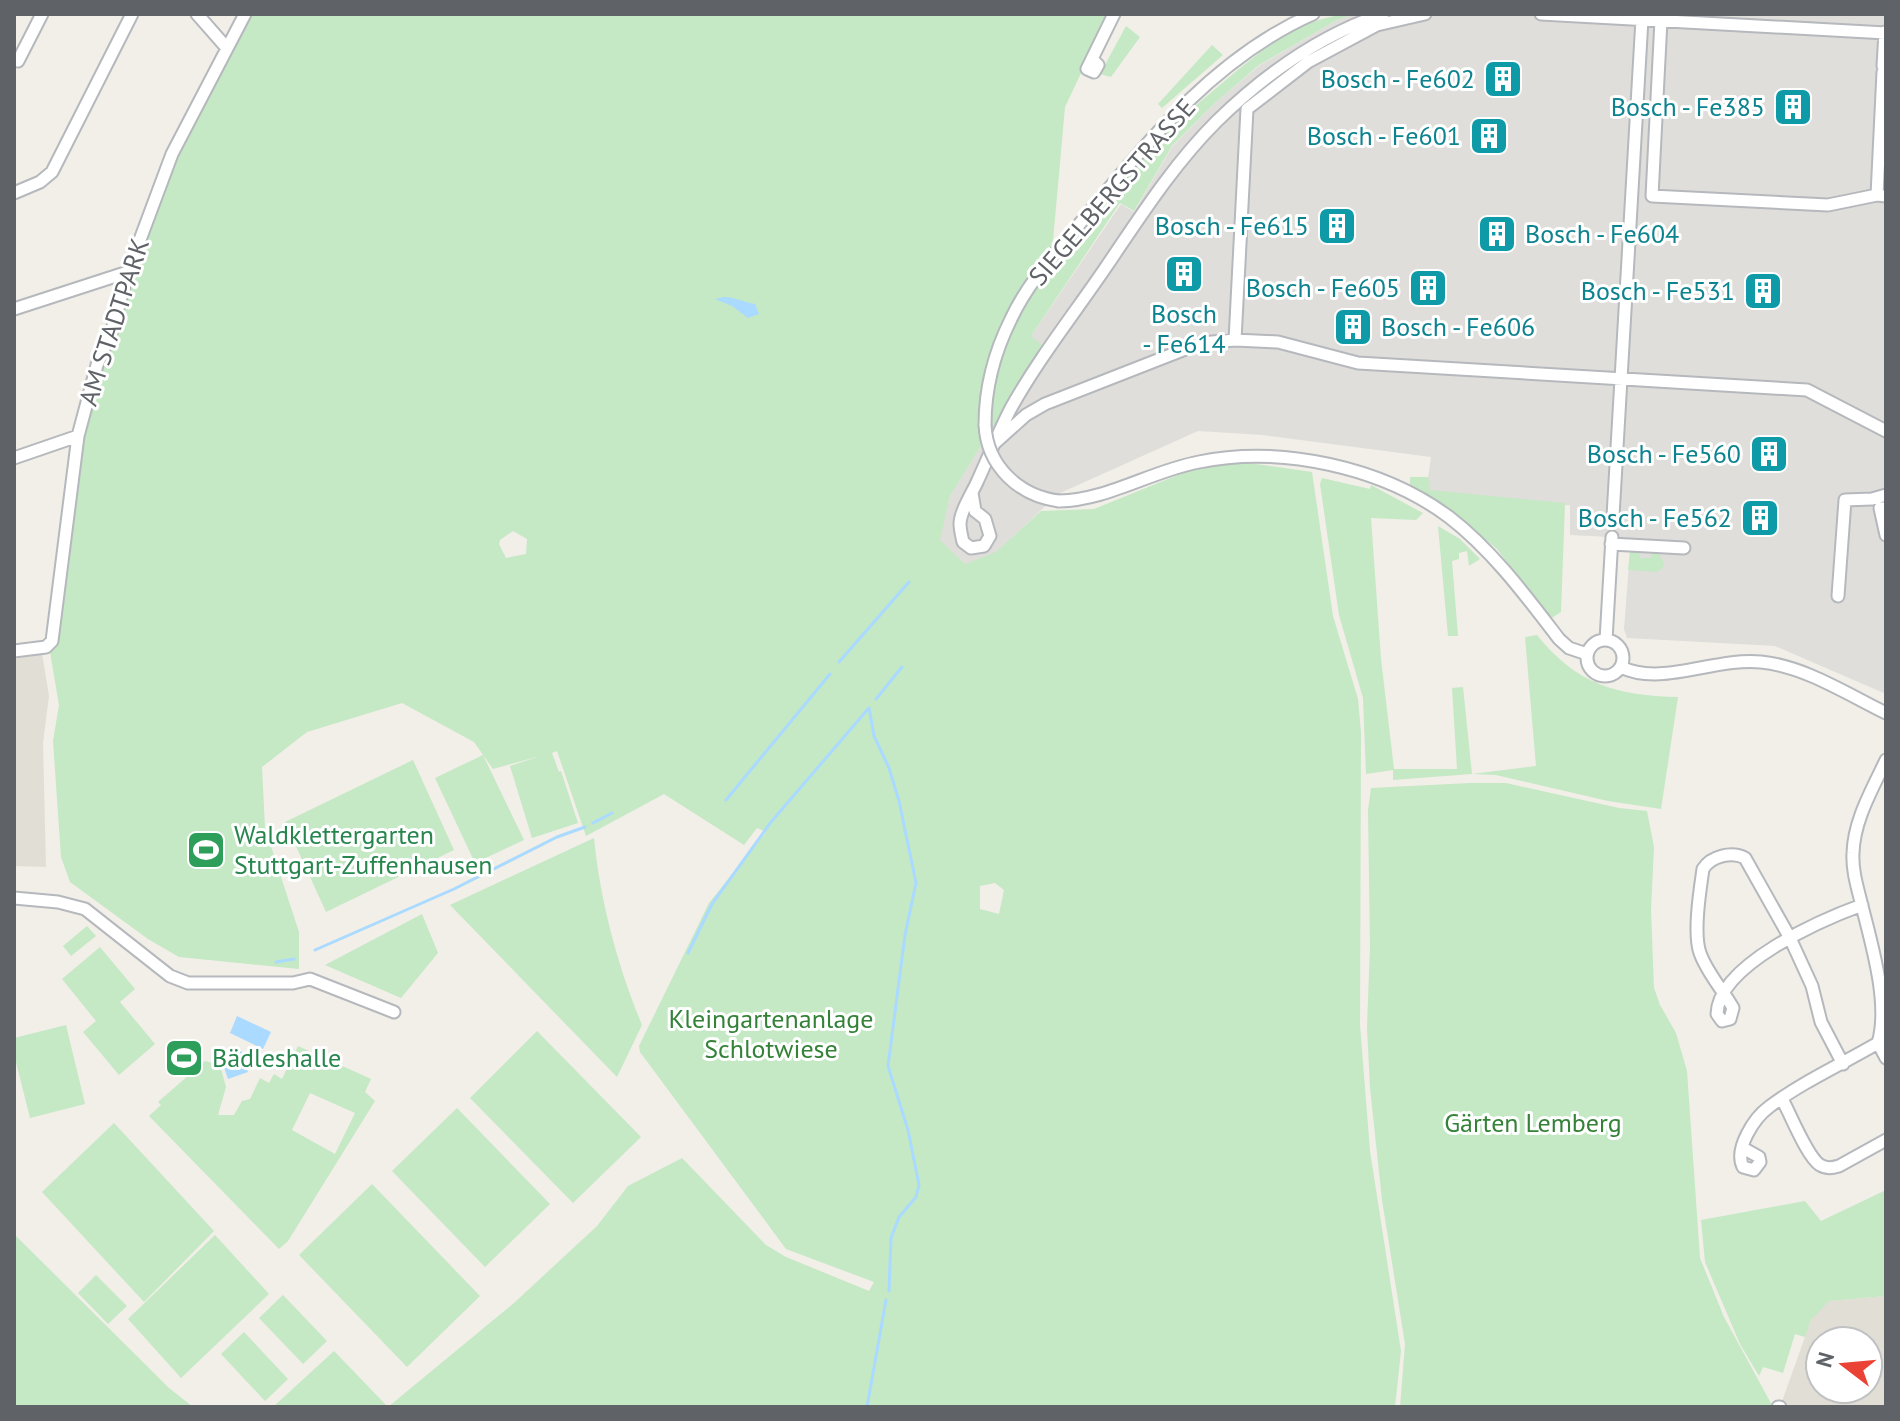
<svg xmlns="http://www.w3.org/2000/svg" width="1900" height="1421" viewBox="0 0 1900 1421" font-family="'PT Sans',sans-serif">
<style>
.industrial{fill:#e0deda}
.education{fill:#e1ded6;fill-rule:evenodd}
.green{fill:#c5e8c5;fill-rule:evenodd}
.water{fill:#aadaff}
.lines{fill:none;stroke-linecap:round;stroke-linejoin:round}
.stream{stroke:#aadaff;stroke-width:3}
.minor-casing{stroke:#b5b8bc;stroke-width:15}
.minor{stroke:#fff;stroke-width:11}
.minor-bridge-casing{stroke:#b5b8bc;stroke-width:15;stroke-linecap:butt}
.minor-bridge{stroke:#fff;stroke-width:11}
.labels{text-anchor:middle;stroke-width:6;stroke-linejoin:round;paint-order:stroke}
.culture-label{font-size:26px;fill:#0d838f;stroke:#fff;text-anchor:end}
.street-label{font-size:26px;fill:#5f6368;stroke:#fff}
.leisure-label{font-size:26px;fill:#27864d;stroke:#fff;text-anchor:start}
.park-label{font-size:26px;fill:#348238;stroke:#fff}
</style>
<rect width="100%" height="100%" fill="#f1efe8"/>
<path class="industrial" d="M1356,14H1886V694L1775,646L1627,638L1624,629L1631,538L1570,535V505L1512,509L1426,492L1431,457L1262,435L1198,431L1058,494L996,553L965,564L939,540L950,496L1042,347L1031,336L1121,204L1134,212L1172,147L1216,102L1260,65L1337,20Z"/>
<path class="education" d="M42,653L49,696L43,743L46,867L14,866V659Z
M1886,1296V1407H1780L1811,1320L1820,1309L1829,1301ZM1820,1341H1868V1389H1820Z"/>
<path class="green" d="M250,14H1109L1065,107L1051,263L1057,266C1091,222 1123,176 1161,136C1175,121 1192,109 1207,96C1249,61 1298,14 1355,14L1337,20L1259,65L1215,103L1172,146L1134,211L1120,203L1031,336L1043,346L950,496L940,540L965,564L996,552L1041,511L1094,509L1200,466L1241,462L1312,472L1333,616L1358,699L1361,733L1360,1025L1370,1151L1401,1351L1395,1407H388L514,1303L597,1226L628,1186L682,1158L766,1245L786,1257L869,1291L874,1282L786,1249L640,1052L639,1046L709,903L766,832L757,828L744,845L664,794L586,836L557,751L552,753L559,772L561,771L578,823L532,838L510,766L540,756L493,769L474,742L402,703L307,732L262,767L265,828L299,932V969L179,957L148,939L70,882L61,857L53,741L59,705L50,652L55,648L84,426L119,313L175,158ZM513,531L527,539L526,554L506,558L499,544L500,540ZM995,883L1004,890L999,914L980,909V886Z
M1126,26L1140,37L1111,77L1100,74Z
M1212,45L1223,55L1162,108L1158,104Z
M1410,477H1428L1430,490L1565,503L1561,612L1550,619L1497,549L1454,514L1410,484Z
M1322,478L1370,489L1371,485L1423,513L1416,520L1371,518L1381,659L1394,769H1457L1452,688L1463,687L1472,774L1536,766L1525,637L1537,635C1576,684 1617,696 1678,697L1661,809L1608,801L1496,775L1471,774L1393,780V770L1366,774L1363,698L1339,615L1320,484Z
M1438,526L1460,539L1480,559L1469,566L1467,551L1459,553V559L1452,561L1458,636H1448Z
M1630,552H1640V558H1651V553L1659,554L1664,563L1662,569L1656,572L1628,570Z
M483,755L524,840L475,863L435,778Z
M413,760L454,850L326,912L285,822Z
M1470,783H1506L1619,808L1647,811L1654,847L1651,910L1654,988L1660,1005L1676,1033L1687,1071L1700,1258L1724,1317L1773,1407H1400L1405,1344L1382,1200L1370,1088L1367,1028L1370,947L1368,810L1371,788Z
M594,838C600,901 618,967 642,1025L617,1077L450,905Z
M422,914L438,953L401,998L325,965Z
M87,926L96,936L71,956L63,946Z
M100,947L135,989L120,1002L155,1044L119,1075L83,1032L96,1021L62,979Z
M66,1025L85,1104L30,1118L14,1054V1038Z
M537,1031L641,1137L573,1203L470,1098Z
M298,1046L371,1079L365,1092L375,1101L288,1241L279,1249L149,1116L161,1105L158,1102L205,1061L220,1065L226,1087L218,1115H234L242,1101L250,1099L260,1078L269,1083L274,1074L282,1079ZM310,1093L355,1113L335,1154L292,1130Z
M457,1108L550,1204L485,1267L392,1171Z
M114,1123L214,1231L144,1302L42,1192Z
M372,1184L480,1296L407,1367L299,1255Z
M1886,1190V1296L1829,1301L1811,1320L1805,1337L1795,1334L1783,1373L1763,1367L1759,1376L1740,1344L1705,1262L1701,1220L1805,1201L1821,1221Z
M14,1234L169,1388L193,1407H14Z
M215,1235L269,1294L181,1378L128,1319Z
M96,1275L127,1306L108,1324L78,1293Z
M283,1295L327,1341L303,1364L259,1318Z
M244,1332L288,1379L265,1401L221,1354Z
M334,1351L386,1405L273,1407Z"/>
<path class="water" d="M723,297C735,297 743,302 755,304L759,314L748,318L732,306L715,299Z
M237,1016L271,1032L263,1049L230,1033Z
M236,1049L246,1054L243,1060L248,1072L228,1079L221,1059L234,1054Z"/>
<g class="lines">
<path class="stream" d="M839,662L909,582
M876,699L902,667
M869,708L874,736L889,768L899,801L916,883L905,935L888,1066L908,1130L919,1185L916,1197L899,1217L891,1238L889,1291
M726,800L830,674
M593,823L612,813
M315,950L454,889L557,837L585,827
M688,953L712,904L771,822L868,709
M276,962L294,959
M867,1407L886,1300"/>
<g class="minor-casing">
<path id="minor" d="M197,14L226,47
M1541,14L1886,33
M1661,20L1652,196L1828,205L1877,195
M14,59L18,61L42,14
M1092,59L1098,65L1094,72L1087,69C1096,51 1105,32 1114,14
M1883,66L1885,32
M1883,72L1877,195L1886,196
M14,193L40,182L52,172L132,14
M14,309L128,272
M1235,340L1247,109L1308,62L1377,25L1425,14
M985,425C985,388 995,351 1011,319C1029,280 1060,248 1087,215C1151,137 1218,56 1313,14
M996,442L1026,415L1045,404L1201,343L1235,340L1278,342L1358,363L1807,390L1886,431
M14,458L78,436
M972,493L975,511L985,519L990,536L984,546L971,548L963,542C962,537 960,530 960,524C960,511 973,492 978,480C989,456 999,431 1011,408C1039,358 1074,314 1106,267C1140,217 1173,165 1216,122C1263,76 1320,35 1383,14
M1059,501C1108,500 1151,471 1199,462C1280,445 1382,467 1449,517C1492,550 1526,596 1559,639L1569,648L1587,654
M1886,508H1880L1886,535
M1613,516L1642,19
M1611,544L1684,548
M1838,596L1845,500L1872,499L1886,495
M1587 658a18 18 0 1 1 36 0a18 18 0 1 1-36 0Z
M1606,640L1612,537
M14,651L46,647L52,641L78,436L97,365L112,330L128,272L172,154L245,14
M1621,667C1661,687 1716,657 1761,662C1804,666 1847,694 1886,713
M14,898L58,902L85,909L170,976L188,983H293L310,979L394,1012
M1878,1043L1886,1058
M1843,1064L1821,1022L1812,986L1790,938L1745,858C1732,851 1711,856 1703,869C1700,890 1693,933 1700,953C1707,973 1723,990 1733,1008L1730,1019L1722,1021L1717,1014C1718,965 1821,920 1862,905
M1782,1099C1790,1113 1807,1157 1820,1165C1827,1169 1832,1168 1839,1166L1886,1140
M1743,1148L1759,1157L1760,1162L1754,1170L1743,1167C1734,1149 1754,1118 1769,1107C1802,1082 1842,1064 1878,1043C1890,1004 1871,942 1861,902C1857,886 1852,870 1853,853C1854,820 1872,790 1886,760
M1778,1407H1780"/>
</g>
<use href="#minor" class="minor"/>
<g class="minor-bridge-casing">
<path id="minor-bridge" d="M985,425C987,466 1019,496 1059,501"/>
</g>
<use href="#minor-bridge" class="minor-bridge"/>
</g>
<defs>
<g id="building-square" transform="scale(2)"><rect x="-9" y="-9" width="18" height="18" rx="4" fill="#0f9aa8" stroke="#fff"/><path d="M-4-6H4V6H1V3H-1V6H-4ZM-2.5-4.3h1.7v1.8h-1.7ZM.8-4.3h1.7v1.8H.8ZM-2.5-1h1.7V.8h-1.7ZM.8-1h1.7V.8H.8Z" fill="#fff"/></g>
<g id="stadium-square" transform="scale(2)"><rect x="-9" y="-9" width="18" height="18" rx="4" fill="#2e9e5b" stroke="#fff"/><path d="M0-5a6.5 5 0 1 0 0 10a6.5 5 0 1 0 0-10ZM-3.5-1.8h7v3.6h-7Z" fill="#fff"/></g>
</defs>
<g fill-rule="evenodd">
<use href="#building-square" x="1503" y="79"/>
<use href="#building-square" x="1793" y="107"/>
<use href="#building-square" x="1489" y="136"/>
<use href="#building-square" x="1337" y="226"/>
<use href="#building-square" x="1497" y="234"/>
<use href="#building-square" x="1184" y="274"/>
<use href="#building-square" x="1428" y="288"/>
<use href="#building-square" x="1763" y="291"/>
<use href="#building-square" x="1353" y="327"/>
<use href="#building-square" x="1769" y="454"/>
<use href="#building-square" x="1760" y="518"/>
<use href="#stadium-square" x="206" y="850"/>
<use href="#stadium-square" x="184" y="1058"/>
</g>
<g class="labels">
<g class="culture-label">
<text x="1475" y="88">Bosch - Fe602</text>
<text x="1765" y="116">Bosch - Fe385</text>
<text x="1461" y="145">Bosch - Fe601</text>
<text x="1309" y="235">Bosch - Fe615</text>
<text x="1525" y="243" text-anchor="start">Bosch - Fe604</text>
<text x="1400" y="297">Bosch - Fe605</text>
<text x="1735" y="300">Bosch - Fe531</text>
<text x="1184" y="323" text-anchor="middle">Bosch<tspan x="1184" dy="30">- Fe614</tspan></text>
<text x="1381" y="336" text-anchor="start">Bosch - Fe606</text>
<text x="1741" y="463">Bosch - Fe560</text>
<text x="1732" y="527">Bosch - Fe562</text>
</g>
<g class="street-label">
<text transform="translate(1112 192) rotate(-49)" y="9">SIEGELBERGSTRASSE</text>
<text transform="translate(114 322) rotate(-72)" y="9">AM STADTPARK</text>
</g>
<g class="leisure-label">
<text x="234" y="844">Waldklettergarten<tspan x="234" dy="30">Stuttgart-Zuffenhausen</tspan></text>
<text x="212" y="1067">Bädleshalle</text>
</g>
<g class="park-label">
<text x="771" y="1028">Kleingartenanlage<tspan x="771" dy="30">Schlotwiese</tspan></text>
<text x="1533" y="1132">Gärten Lemberg</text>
</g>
</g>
<rect width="1900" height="1421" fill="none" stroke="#5f6368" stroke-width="32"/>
<g transform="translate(1844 1365) rotate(286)"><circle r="38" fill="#ffffff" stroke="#bfc1c3" stroke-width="2"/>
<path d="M0-6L14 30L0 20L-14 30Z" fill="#ea4335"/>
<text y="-12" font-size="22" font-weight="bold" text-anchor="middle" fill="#5f6368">N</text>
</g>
</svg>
